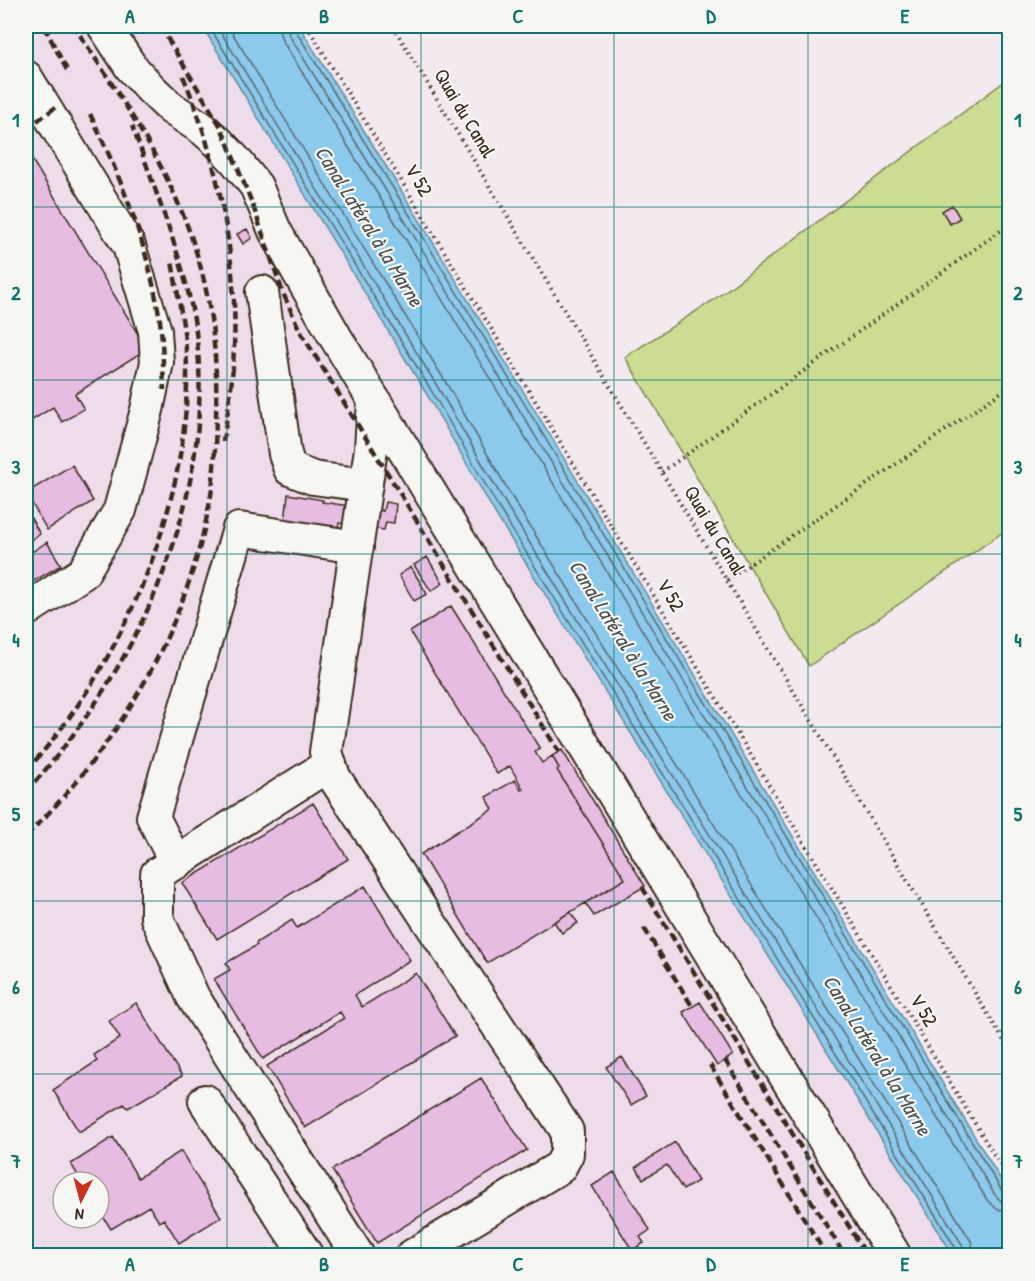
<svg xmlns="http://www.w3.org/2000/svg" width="1035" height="1281" viewBox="0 0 1035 1281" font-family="'Patrick Hand',sans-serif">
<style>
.built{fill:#efdceb;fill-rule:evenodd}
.green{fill:#cadd92;stroke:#828458;stroke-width:1.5}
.water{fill:#8bcaec;stroke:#6b8a9a;stroke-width:1.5}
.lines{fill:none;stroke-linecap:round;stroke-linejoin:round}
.shore{stroke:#5b6a70;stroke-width:1.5}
.building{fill:#e6bce3;stroke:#3b2a1e;stroke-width:1.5}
.minor-casing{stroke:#3b2a1e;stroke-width:36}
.path{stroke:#3b2a1e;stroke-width:4;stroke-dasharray:1.5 4.5;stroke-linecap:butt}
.minor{stroke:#f6f6f2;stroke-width:32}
.rail{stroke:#3b2a1e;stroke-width:4.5;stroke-dasharray:9 4.5;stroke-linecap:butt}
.grid{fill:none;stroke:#0f766e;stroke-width:1.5;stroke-opacity:0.55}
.labels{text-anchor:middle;stroke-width:4.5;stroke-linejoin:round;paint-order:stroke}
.street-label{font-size:20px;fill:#3b2a1e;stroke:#f6f6f2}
.water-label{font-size:21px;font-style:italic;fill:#4f5252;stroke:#f6f6f2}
.neatline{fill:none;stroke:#0f766e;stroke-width:2}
.grid-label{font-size:20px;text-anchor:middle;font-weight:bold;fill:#0f766e}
</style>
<rect width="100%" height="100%" fill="#f3eaef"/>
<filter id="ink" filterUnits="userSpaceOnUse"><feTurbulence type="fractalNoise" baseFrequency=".0167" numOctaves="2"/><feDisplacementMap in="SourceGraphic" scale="12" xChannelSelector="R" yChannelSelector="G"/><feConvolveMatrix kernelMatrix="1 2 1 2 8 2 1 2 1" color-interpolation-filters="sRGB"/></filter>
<g filter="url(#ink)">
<path class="built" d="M26,26H202L426,393L495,513L953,1255H26ZM63,1182H99V1218H63Z"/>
<path class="green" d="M1009,78V528L809,666L625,357L712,301Z"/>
<path class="water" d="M202,26H299L422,224L1009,1193V1255H953L495,513L426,393Z"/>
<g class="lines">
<path class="shore" d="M209,26L431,390L500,510L957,1250L958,1256
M217,26L437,386L507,506L963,1246L966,1256
M228,26L445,381L515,502L971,1241L975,1256
M278,26L282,40L403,235L987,1200L997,1209L1010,1211
M287,26L289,35L411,231L995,1195L1001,1201L1010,1202
M295,26L296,31L417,227L1002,1191L1010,1195"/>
</g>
<path class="building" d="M26,150L147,349L75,394L84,409L62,422L53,407L26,424Z
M952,205L960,218L950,224L942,211Z
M247,229L252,238L243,244L237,234Z
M72,465L93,501L47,530L26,493Z
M288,494L323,500L322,502L355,507L352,525L339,523L337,530L285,522Z
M385,502L396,504L394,523L386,522L384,530L371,528L374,509L383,511Z
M26,510L40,534L26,543Z
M47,542L61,565L26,586V556Z
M427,557L443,583L431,591L414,565Z
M411,567L427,594L414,601L399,575Z
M451,606L540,749L535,752L542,763L552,756L559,768L557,770L625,879L487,963L421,854L493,809L486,797L515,780L521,790L523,789L510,766L497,774L410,632Z
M562,750L645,886L594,916L585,903L625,879L557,770L559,768L552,756Z
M313,803L348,859L217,939L182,883Z
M365,886L410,960L355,995L362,1007L416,973L455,1036L305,1128L267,1066L344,1018L340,1012L263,1059L214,979L230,970L226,963L257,945L256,943L292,920L297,928Z
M570,912L578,923L562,933L554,922Z
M700,1002L733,1055L717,1066L683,1012Z
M136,1003L182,1076L128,1108L124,1104L79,1132L53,1090L97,1061L94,1055L120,1038L109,1021Z
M622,1057L646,1096L631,1105L606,1067Z
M481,1078L527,1150L377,1243L332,1170Z
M113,1137L138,1178L181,1151L221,1217L179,1243L164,1219L159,1222L149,1206L111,1229L99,1210V1182H82L71,1164Z
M675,1142L698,1181L683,1190L667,1165L643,1179L636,1167Z
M614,1172L650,1230L640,1237L644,1243L632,1250L592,1186Z"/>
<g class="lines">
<g class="minor-casing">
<path id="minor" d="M104,26L131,67L151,89L171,108L203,129L219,143L235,160L256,186L275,231L336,338L895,1256
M26,77L129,246L155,331L157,362L147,410L120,510L83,573L26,610
M262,292L285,454L290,469L313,478L366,485
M374,400L371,449L326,752L334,777L567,1131V1154L560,1167L412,1256
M330,764L157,874V918L193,997L358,1256
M176,863L153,817L239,529L357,547
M205,1101L307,1256"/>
</g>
<path class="path" d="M307,26L1010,1181
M393,26L1010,1051
M662,472L1010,224
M727,580L1010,386"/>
<use href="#minor" class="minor"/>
<path class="rail" d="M44,26L69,74
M160,26L221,127L252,203L283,293L300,331L559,752
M183,76C217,155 238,260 234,347C233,380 228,413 222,446
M90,114C122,180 149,248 160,321C163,344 163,367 164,390
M26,129L56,107
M26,771C119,670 188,512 187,373C187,335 178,298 172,261
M26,792C138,669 220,495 195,325C189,289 178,254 166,220C155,189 144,157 132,126
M26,836C120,745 189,625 211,495C215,469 215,444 216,418C218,358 212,297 192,239C165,160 119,95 74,26
M642,887L867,1256
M644,928L692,1006
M725,1060L845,1256
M710,1065L827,1256"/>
</g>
</g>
<path class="grid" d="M227,26V1256M421,26V1256M614,26V1256M808,26V1256M26,207H1010M26,380H1010M26,554H1010M26,727H1010M26,901H1010M26,1074H1010"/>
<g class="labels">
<g class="street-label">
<text transform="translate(465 113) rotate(59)" y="7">Quai du Canal</text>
<text transform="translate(419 180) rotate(59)" y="7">V 52</text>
<text transform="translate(715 530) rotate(59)" y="7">Quai du Canal</text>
<text transform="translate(671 595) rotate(59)" y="7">V 52</text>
<text transform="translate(924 1010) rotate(59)" y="7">V 52</text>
</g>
<g class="water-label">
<text transform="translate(369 226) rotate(58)" y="7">Canal Latéral à la Marne</text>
<text transform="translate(623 640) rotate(58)" y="7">Canal Latéral à la Marne</text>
<text transform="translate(877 1055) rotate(58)" y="7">Canal Latéral à la Marne</text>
</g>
</g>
<rect width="1035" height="1281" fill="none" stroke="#f6f6f2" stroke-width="66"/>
<g transform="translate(81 1200) rotate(186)"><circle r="28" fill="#f6f6f2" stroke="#aba49d" stroke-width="1.5"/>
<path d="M0-4.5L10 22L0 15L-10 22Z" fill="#c8321e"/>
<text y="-9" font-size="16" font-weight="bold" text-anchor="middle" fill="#3b2a1e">N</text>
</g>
<rect x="33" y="33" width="969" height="1215" class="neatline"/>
<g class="grid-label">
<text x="130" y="23">A</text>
<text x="324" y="23">B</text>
<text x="518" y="23">C</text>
<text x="711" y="23">D</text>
<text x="905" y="23">E</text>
<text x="16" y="127">1</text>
<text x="1018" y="127">1</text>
<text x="16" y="300">2</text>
<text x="1018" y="300">2</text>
<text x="16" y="474">3</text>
<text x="1018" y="474">3</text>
<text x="16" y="647">4</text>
<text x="1018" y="647">4</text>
<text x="16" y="821">5</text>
<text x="1018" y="821">5</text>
<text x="16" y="994">6</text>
<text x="1018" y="994">6</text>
<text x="16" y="1168">7</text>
<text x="1018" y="1168">7</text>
<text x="130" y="1271">A</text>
<text x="324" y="1271">B</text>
<text x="518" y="1271">C</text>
<text x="711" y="1271">D</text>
<text x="905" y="1271">E</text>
</g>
</svg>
